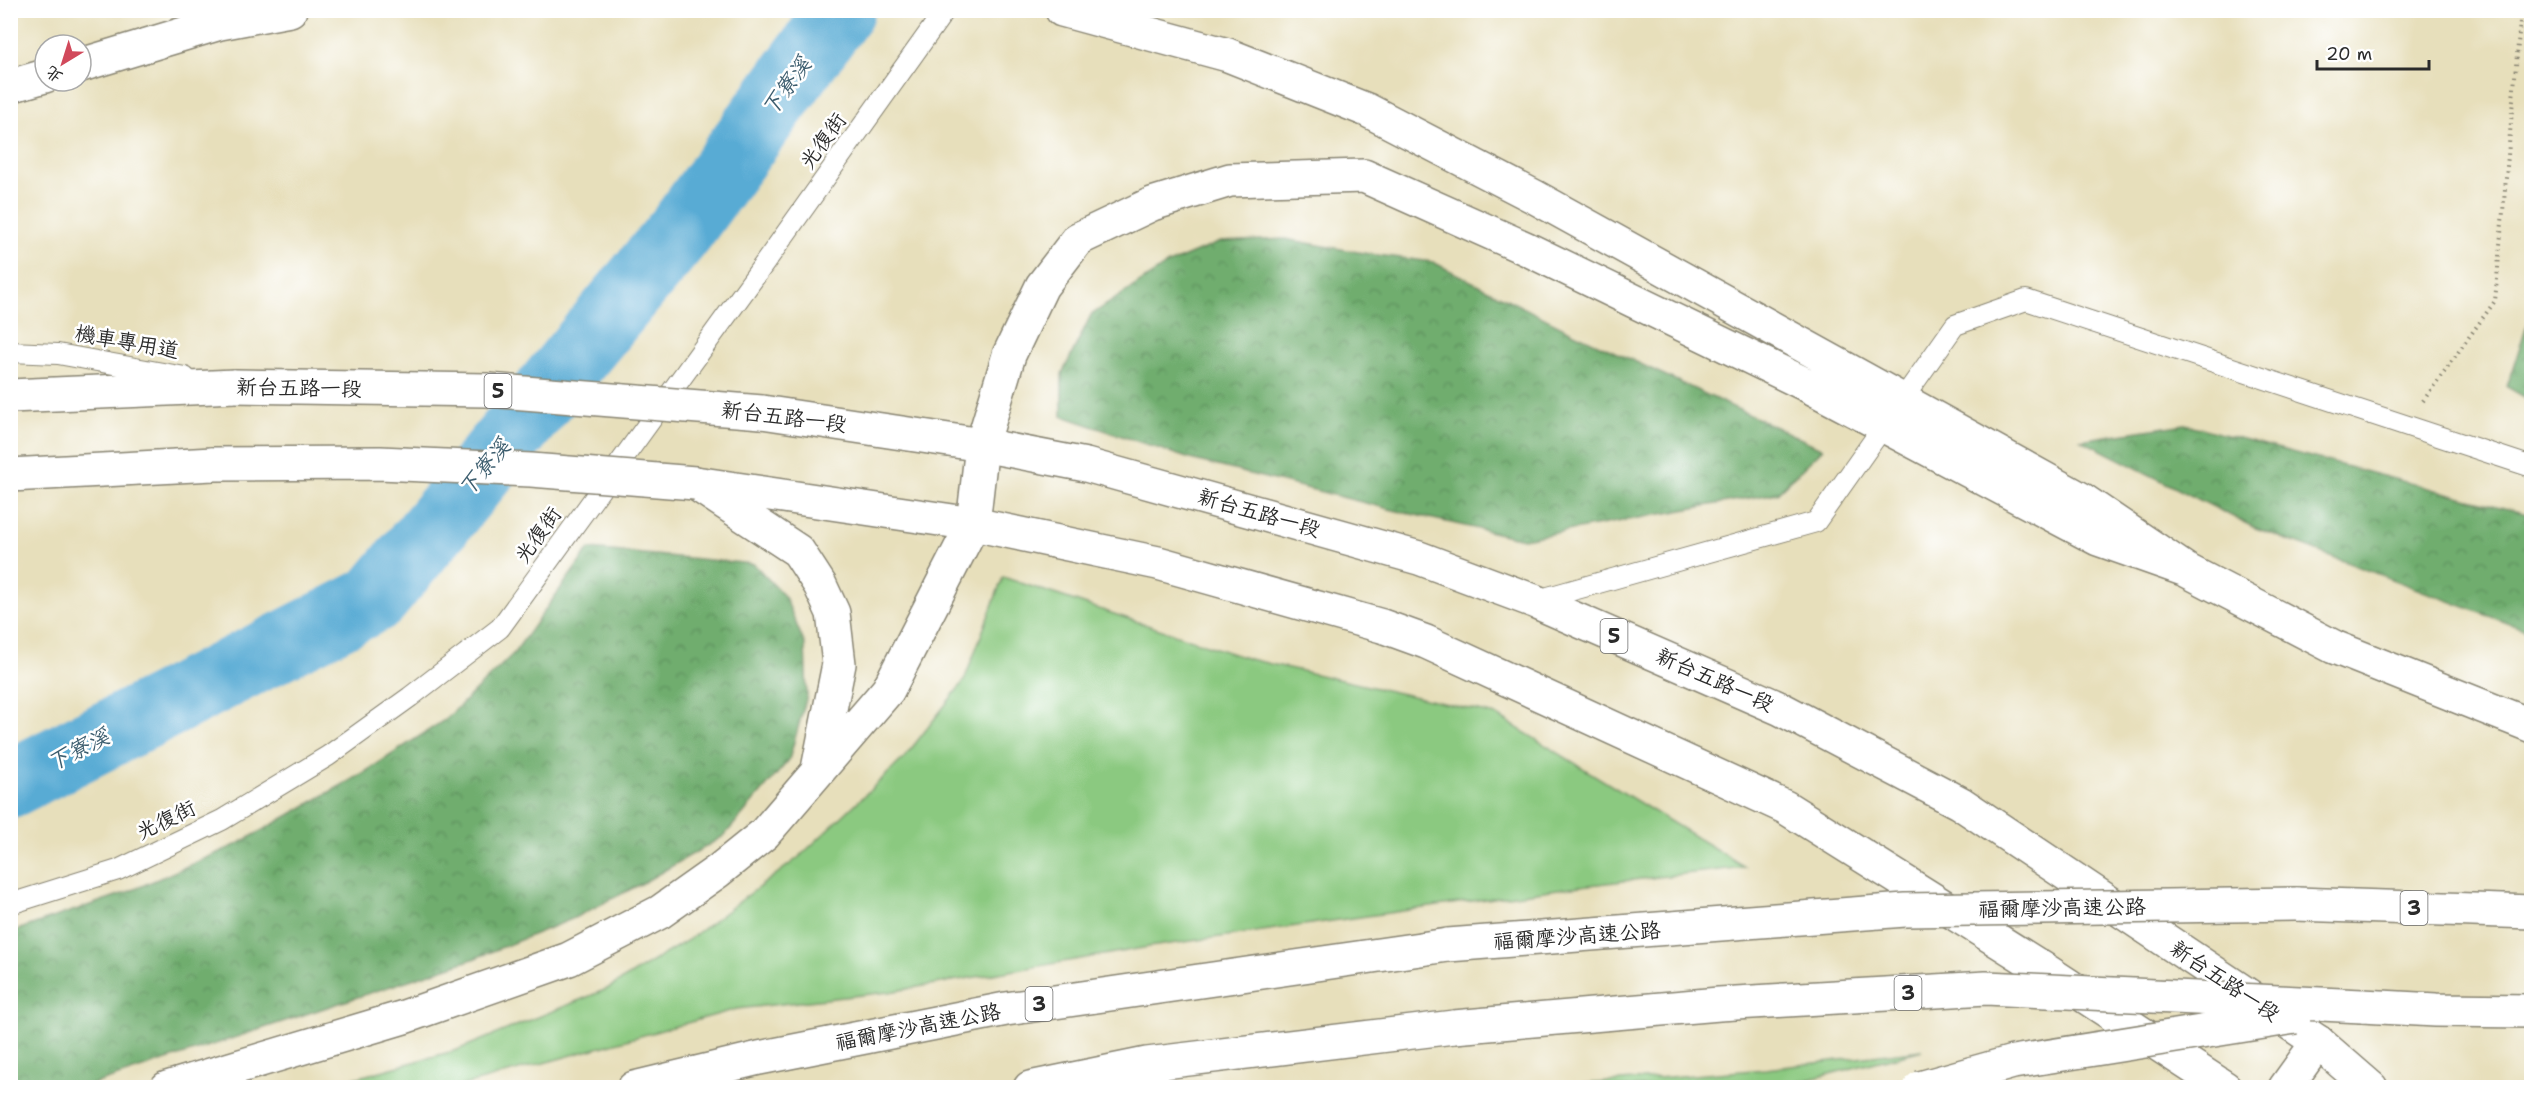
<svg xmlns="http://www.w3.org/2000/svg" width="2542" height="1098" viewBox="0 0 2542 1098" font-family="'Shantell Sans','LXGW WenKai TC',sans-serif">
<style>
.grass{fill:#8bc980;stroke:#5b7a56;stroke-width:1.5}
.forest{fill:url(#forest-crowns);stroke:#4e6c4c;stroke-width:1.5}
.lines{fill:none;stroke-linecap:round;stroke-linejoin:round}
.river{stroke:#58abd4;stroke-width:68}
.lane-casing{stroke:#898573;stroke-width:22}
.primary-casing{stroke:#898573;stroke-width:36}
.highway-casing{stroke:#898573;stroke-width:36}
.path{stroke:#898573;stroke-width:4;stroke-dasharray:1.5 4.5;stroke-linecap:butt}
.lane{stroke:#fff;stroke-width:20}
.primary{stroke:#fff;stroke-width:33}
.highway{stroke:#fff;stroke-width:33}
.primary-bridge-casing{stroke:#898573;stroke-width:36;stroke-linecap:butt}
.highway-bridge-casing{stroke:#898573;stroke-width:36;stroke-linecap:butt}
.primary-bridge{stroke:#fff;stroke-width:33}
.highway-bridge{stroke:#fff;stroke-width:33}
.labels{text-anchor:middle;stroke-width:5;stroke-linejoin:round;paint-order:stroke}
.shield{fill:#fff;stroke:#6b6b6b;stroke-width:1.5}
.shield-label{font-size:20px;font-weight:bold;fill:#2b2b2b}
.street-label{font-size:21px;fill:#2b2b2b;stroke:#fff}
.water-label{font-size:22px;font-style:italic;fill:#3d5e6f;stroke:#fff}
</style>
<defs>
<pattern id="forest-crowns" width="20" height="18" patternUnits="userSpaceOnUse" patternTransform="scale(1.5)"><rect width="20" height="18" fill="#70ad6e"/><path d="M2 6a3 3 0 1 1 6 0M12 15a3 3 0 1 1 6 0" fill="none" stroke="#5c8d5b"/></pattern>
</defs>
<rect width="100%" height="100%" fill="#fff"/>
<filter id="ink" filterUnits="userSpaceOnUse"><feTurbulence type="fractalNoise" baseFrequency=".0167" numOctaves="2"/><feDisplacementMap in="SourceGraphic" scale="12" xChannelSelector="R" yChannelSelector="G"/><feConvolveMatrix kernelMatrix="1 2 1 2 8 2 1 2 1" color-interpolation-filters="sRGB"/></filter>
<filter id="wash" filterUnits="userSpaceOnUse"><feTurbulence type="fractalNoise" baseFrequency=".008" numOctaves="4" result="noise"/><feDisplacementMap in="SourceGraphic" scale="24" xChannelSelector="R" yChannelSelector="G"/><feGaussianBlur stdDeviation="1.35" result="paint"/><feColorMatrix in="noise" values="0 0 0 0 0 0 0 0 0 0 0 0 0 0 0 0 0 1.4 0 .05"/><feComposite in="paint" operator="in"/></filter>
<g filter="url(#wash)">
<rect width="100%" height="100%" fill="#e7dfbb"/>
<path class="grass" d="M1003,577L1249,659L1496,715L1745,867L1572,887L1149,947L889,992L737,1009L458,1087H323L457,1050L607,989L688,940L798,858L904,758L964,681Z
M1922,1050L1780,1087H1549L1766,1069Z"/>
<path class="forest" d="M1285,239L1369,254L1433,262L1576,334L1823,449L1777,493L1523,539L1393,510L1190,459L1062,416V374L1091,315L1166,265L1220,242Z
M2531,312V401L2507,387Z
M2185,424L2531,515V632L2253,527L2081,440Z
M589,549L754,564L785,597L805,645L807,696L789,760L724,836L641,884L572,919L473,959L85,1087H11V932L128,892L238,844L365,772L446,719L514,653Z"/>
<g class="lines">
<path class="river" d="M10,784L376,598L680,231L841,10"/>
</g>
</g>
<g filter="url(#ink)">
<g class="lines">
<g class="lane-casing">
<path id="lane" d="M10,352L58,354L185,377
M1534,601L1816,522L1955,325L2026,300L2532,467
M10,904L118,870L222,820L328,756L410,697L500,628L759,271L945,10"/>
</g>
<g class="primary-casing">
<path id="primary" d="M10,396L235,386
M762,412L982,445L1086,465L1419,558L1534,601L1781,709L1960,803L2318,1042L2371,1088
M10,475L213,464
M695,483L973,524L1158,563L1382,626L1426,642L1785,807L2048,972L2225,1088"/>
</g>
<g class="highway-casing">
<path id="highway" d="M1062,10L1228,55L1367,110L1535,197L2081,499L2186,570L2334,647L2532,726
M81,65L220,23L290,10
M10,86L45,76
M695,483L798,551L820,585L833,613L839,664L818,769
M2296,904L2532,912
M2362,1006L2436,1010L2532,1011
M167,1088L404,1017L569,959L660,912L718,871L764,834L888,690L973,524L982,445L1009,355L1042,286L1078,239L1152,204L1230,180L1364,176L1527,249L1805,384L2098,539L2186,570
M634,1088L759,1058L1006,1009L1448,945
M1030,1088L1147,1064L1454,1027
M2285,1088L2318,1042"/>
</g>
<path class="path" d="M2423,401L2495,301L2521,10"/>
<use href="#lane" class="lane"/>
<use href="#primary" class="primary"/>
<use href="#highway" class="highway"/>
<g class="primary-bridge-casing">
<path id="primary-bridge" d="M235,386L487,390L762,412
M213,464L380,463L531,470L695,483"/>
</g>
<g class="highway-bridge-casing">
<path id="highway-bridge" d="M1448,945L1905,910L2296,904
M1454,1027L1719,1004L1986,988L2362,1006
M1920,1088L2013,1062L2295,1017"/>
</g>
<use href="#primary-bridge" class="primary-bridge"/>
<use href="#highway-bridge" class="highway-bridge"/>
</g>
</g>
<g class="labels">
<g class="shield">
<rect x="484.5" y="374" width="27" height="34" rx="4.5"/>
<rect x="1600.5" y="619" width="27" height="34" rx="4.5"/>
<rect x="2400.5" y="891" width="27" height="34" rx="4.5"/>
<rect x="1894.5" y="976" width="27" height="34" rx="4.5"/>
<rect x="1025.5" y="987" width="27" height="34" rx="4.5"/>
</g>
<g class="shield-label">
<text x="498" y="398">5</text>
<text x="1614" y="643">5</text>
<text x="2414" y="915">3</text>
<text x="1908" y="1000">3</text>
<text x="1039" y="1011">3</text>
</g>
<g class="street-label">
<text transform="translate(823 141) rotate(-54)" y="7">光復街</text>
<text transform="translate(127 342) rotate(10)" y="7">機車專用道</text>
<text transform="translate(299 388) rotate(1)" y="7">新台五路一段</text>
<text transform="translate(784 417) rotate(7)" y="7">新台五路一段</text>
<text transform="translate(1259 513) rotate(16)" y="7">新台五路一段</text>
<text transform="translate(538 535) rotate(-54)" y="7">光復街</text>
<text transform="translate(1715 680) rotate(24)" y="7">新台五路一段</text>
<text transform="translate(166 820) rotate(-26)" y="7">光復街</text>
<text transform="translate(2062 908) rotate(-1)" y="7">福爾摩沙高速公路</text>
<text transform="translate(1577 936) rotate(-4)" y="7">福爾摩沙高速公路</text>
<text transform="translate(2225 981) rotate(34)" y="7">新台五路一段</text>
<text transform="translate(918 1027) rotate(-11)" y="7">福爾摩沙高速公路</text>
</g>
<g class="water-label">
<text transform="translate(786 86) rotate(-54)" y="8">下寮溪</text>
<text transform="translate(484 467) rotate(-50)" y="8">下寮溪</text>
<text transform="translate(78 749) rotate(-27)" y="8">下寮溪</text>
</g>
</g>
<rect width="2542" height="1098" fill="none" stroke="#fff" stroke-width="36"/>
<g transform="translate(63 63) rotate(218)"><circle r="28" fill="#ffffff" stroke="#aaaaaa" stroke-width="1.5"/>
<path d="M0-4.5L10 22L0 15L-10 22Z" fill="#d1495b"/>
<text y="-9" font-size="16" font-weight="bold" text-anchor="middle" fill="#2b2b2b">北</text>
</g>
<path d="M2317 60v9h112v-9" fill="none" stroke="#2b2b2b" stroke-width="3"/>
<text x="2326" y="60" font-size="18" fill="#2b2b2b" stroke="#ffffff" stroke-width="4.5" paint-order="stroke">20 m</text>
</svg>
